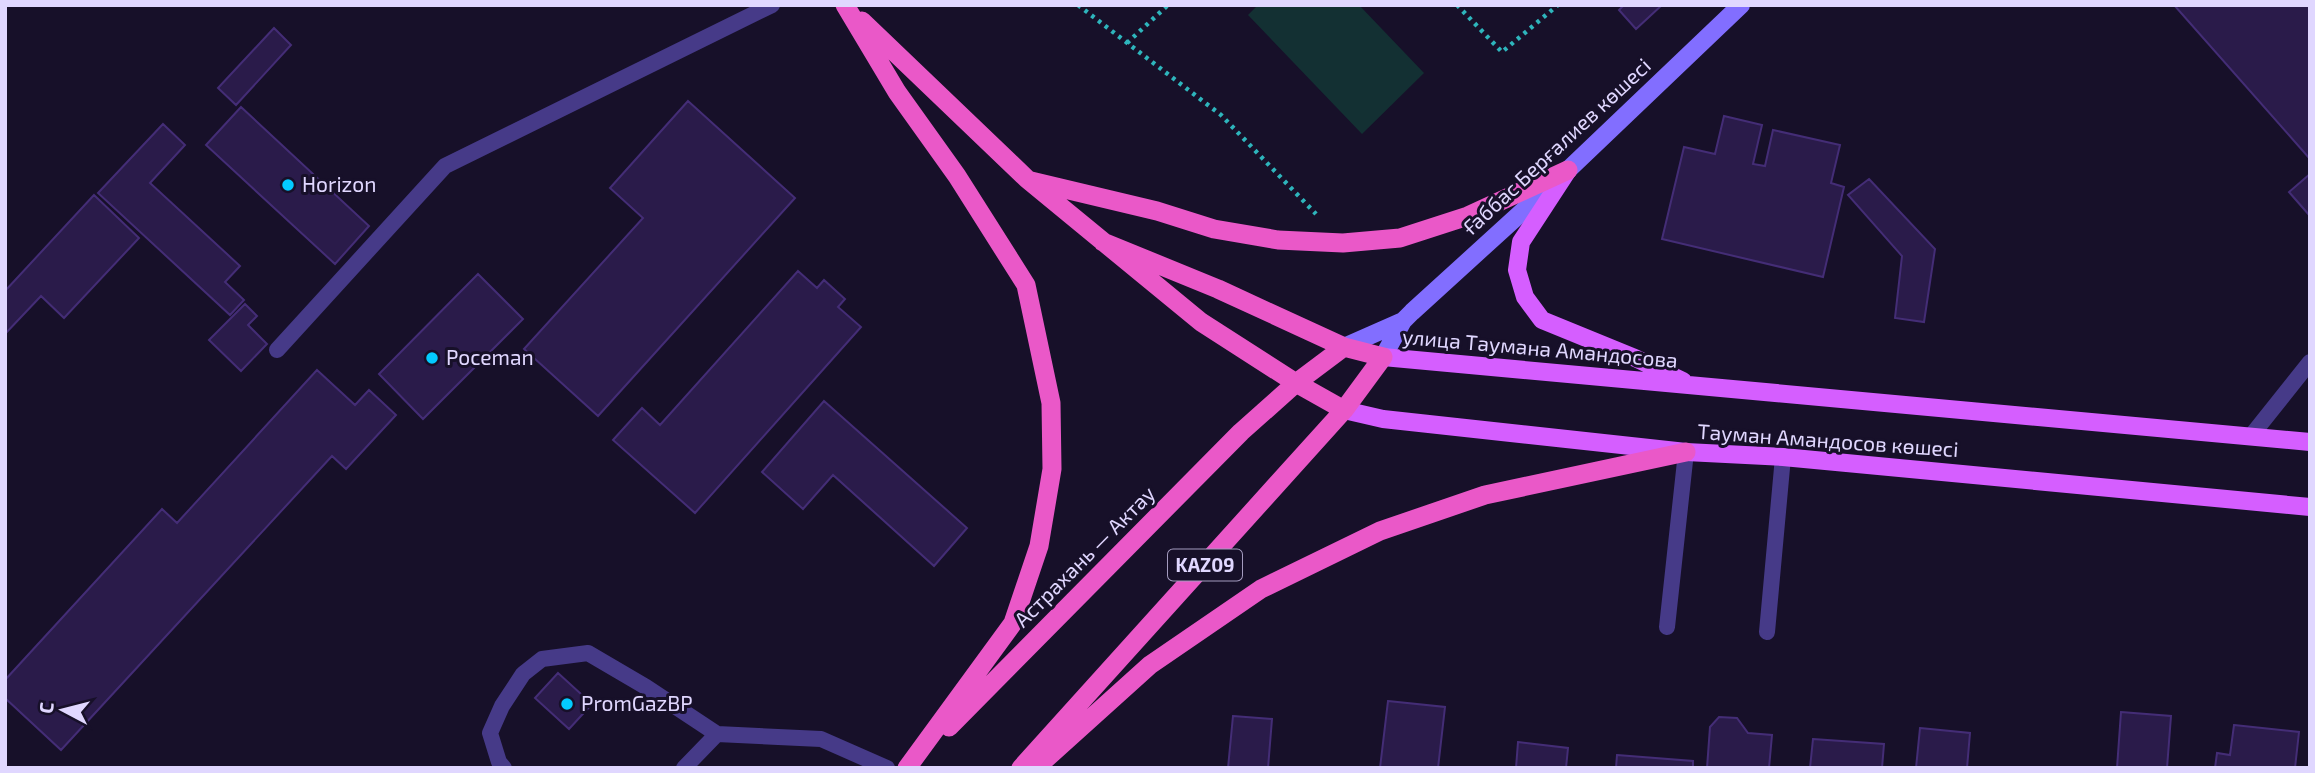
<svg xmlns="http://www.w3.org/2000/svg" width="2315" height="773" viewBox="0 0 2315 773" font-family="'Exo 2',sans-serif">
<style>
.green{fill:#133033}
.building{fill:#2a1b4a;stroke:#442d76;stroke-width:2}
.lines{fill:none;stroke-linecap:round;stroke-linejoin:round}
.path{stroke:#2eb5bc;stroke-width:4.5;stroke-dasharray:3.5 5;stroke-linecap:butt}
.service{stroke:#463a88;stroke-width:16}
.secondary{stroke:#826eff;stroke-width:18}
.primary{stroke:#d55eff;stroke-width:18}
.trunk{stroke:#ea58c8;stroke-width:19}
.poi-dot{fill:#03caff;stroke:#171029;stroke-width:2.5}
.labels{text-anchor:middle;stroke-width:6;stroke-linejoin:round;paint-order:stroke}
.shield{fill:#171029;stroke:#a49bbf;stroke-width:2}
.shield-label{font-size:19px;font-weight:bold;fill:#e0d7ff}
.street-label{font-size:21px;fill:#e0d7ff;stroke:#171029}
.poi-label{font-size:21px;fill:#e0d7ff;stroke:#171029;text-anchor:start}
</style>
<rect width="100%" height="100%" fill="#171029"/>
<path class="green" d="M1258,5H1359L1424,73L1362,134L1248,15Z"/>
<path class="building" d="M1624,5H1662L1636,29L1619,10Z
M2174,5H2307L2310,8V159Z
M274,28L291,45L236,105L218,88Z
M688,101L795,198L598,416L524,349L643,218L610,188Z
M241,107L369,226L335,264L206,145Z
M1724,116L1762,125L1753,164L1765,166L1773,130L1840,145L1831,183L1844,187L1823,277L1662,239L1684,147L1715,154Z
M163,124L185,145L150,183L240,266L225,282L244,300L230,315L98,193Z
M2310,174V216L2289,192Z
M1869,179L1935,249L1924,322L1895,318L1902,256L1848,195Z
M94,195L139,238L64,318L41,296L5,334V291Z
M798,271L817,288L824,280L845,299L838,307L861,327L695,513L613,440L642,408L660,425Z
M478,274L523,319L423,419L379,374Z
M245,304L257,316L248,325L267,344L241,371L209,340Z
M317,370L355,405L369,390L396,415L346,469L332,456L61,750L5,698V680L162,509L177,523Z
M824,401L967,528L934,566L833,475L803,509L762,472Z
M558,673L592,704L569,729L535,698Z
M1388,701L1445,707L1438,768H1380Z
M2121,712L2171,716L2167,768H2117Z
M1233,716L1272,719L1268,768H1228Z
M1719,717L1737,718L1748,733L1772,735L1769,768H1707L1710,727Z
M2234,725L2299,732L2295,768H2215L2217,753L2230,755Z
M1920,728L1970,733L1967,768H1916Z
M1813,739L1884,744L1882,768H1810Z
M1518,742L1568,748L1566,768H1516Z
M1617,755L1693,761V768H1616Z"/>
<g class="lines">
<path class="path" d="M1078,5L1221,115L1316,214
M1457,5L1502,52L1558,5
M1127,43L1168,5"/>
<path class="service" d="M277,350L445,166L772,5
M2251,436L2310,362
M1667,627L1686,452
M1767,632L1783,457
M504,768L499,762L490,733L502,706L523,674L542,659L588,653L646,687L717,734
M684,768L717,734L821,739L887,768"/>
<path class="secondary" d="M1344,347L1403,321
M1383,357L1403,321L1412,312L1568,170L1741,5"/>
<path class="primary" d="M1568,170L1521,242L1517,270L1525,297L1542,320L1635,358L1683,381
M1383,357L2310,442
M1344,410L1383,419L1686,452L1783,457L2310,507"/>
<path class="trunk" d="M845,5L897,92L957,176L1026,285L1051,403L1052,469L1039,546L1013,623L907,768
M862,21L1027,179L1201,322L1296,383L1344,410
M1031,181L1157,211L1214,229L1278,240L1343,243L1400,238L1468,216L1568,170
M949,727L1241,432L1296,383L1344,347
M1039,765L1150,665L1261,589L1380,531L1485,495L1686,452
M1021,768L1344,410L1383,357L1344,347L1218,289L1103,242"/>
</g>
<g class="poi-dot">
<circle cx="288" cy="185" r="7"/>
<circle cx="432" cy="358" r="7"/>
<circle cx="567" cy="704" r="7"/>
</g>
<g class="labels">
<rect class="shield" x="1168" y="549.5" width="74" height="31" rx="5"/>
<g class="shield-label">
<text x="1205" y="572">KAZ09</text>
</g>
<g class="street-label">
<text transform="translate(1557 147) rotate(-43)" y="7">Ғаббас Берғалиев көшесі</text>
<text transform="translate(1540 349) rotate(5)" y="7">улица Таумана Амандосова</text>
<text transform="translate(1828 441) rotate(4)" y="7">Тауман Амандосов көшесі</text>
<text transform="translate(1085 557) rotate(-45)" y="7">Астрахань — Актау</text>
</g>
<g class="poi-label">
<text x="302" y="192">Horizon</text>
<text x="446" y="365">Poceman</text>
<text x="581" y="711">PromGazBP</text>
</g>
</g>
<rect width="2315" height="773" fill="none" stroke="#e0d7ff" stroke-width="14"/>
<g transform="translate(63 710) rotate(277)" stroke="#171029" stroke-width="5" paint-order="stroke">
<path d="M0-5L12 26L0 18L-12 26Z" fill="#e0d7ff"/>
<text y="-10" font-size="19" font-weight="bold" text-anchor="middle" fill="#e0d7ff">С</text>
</g>
</svg>
